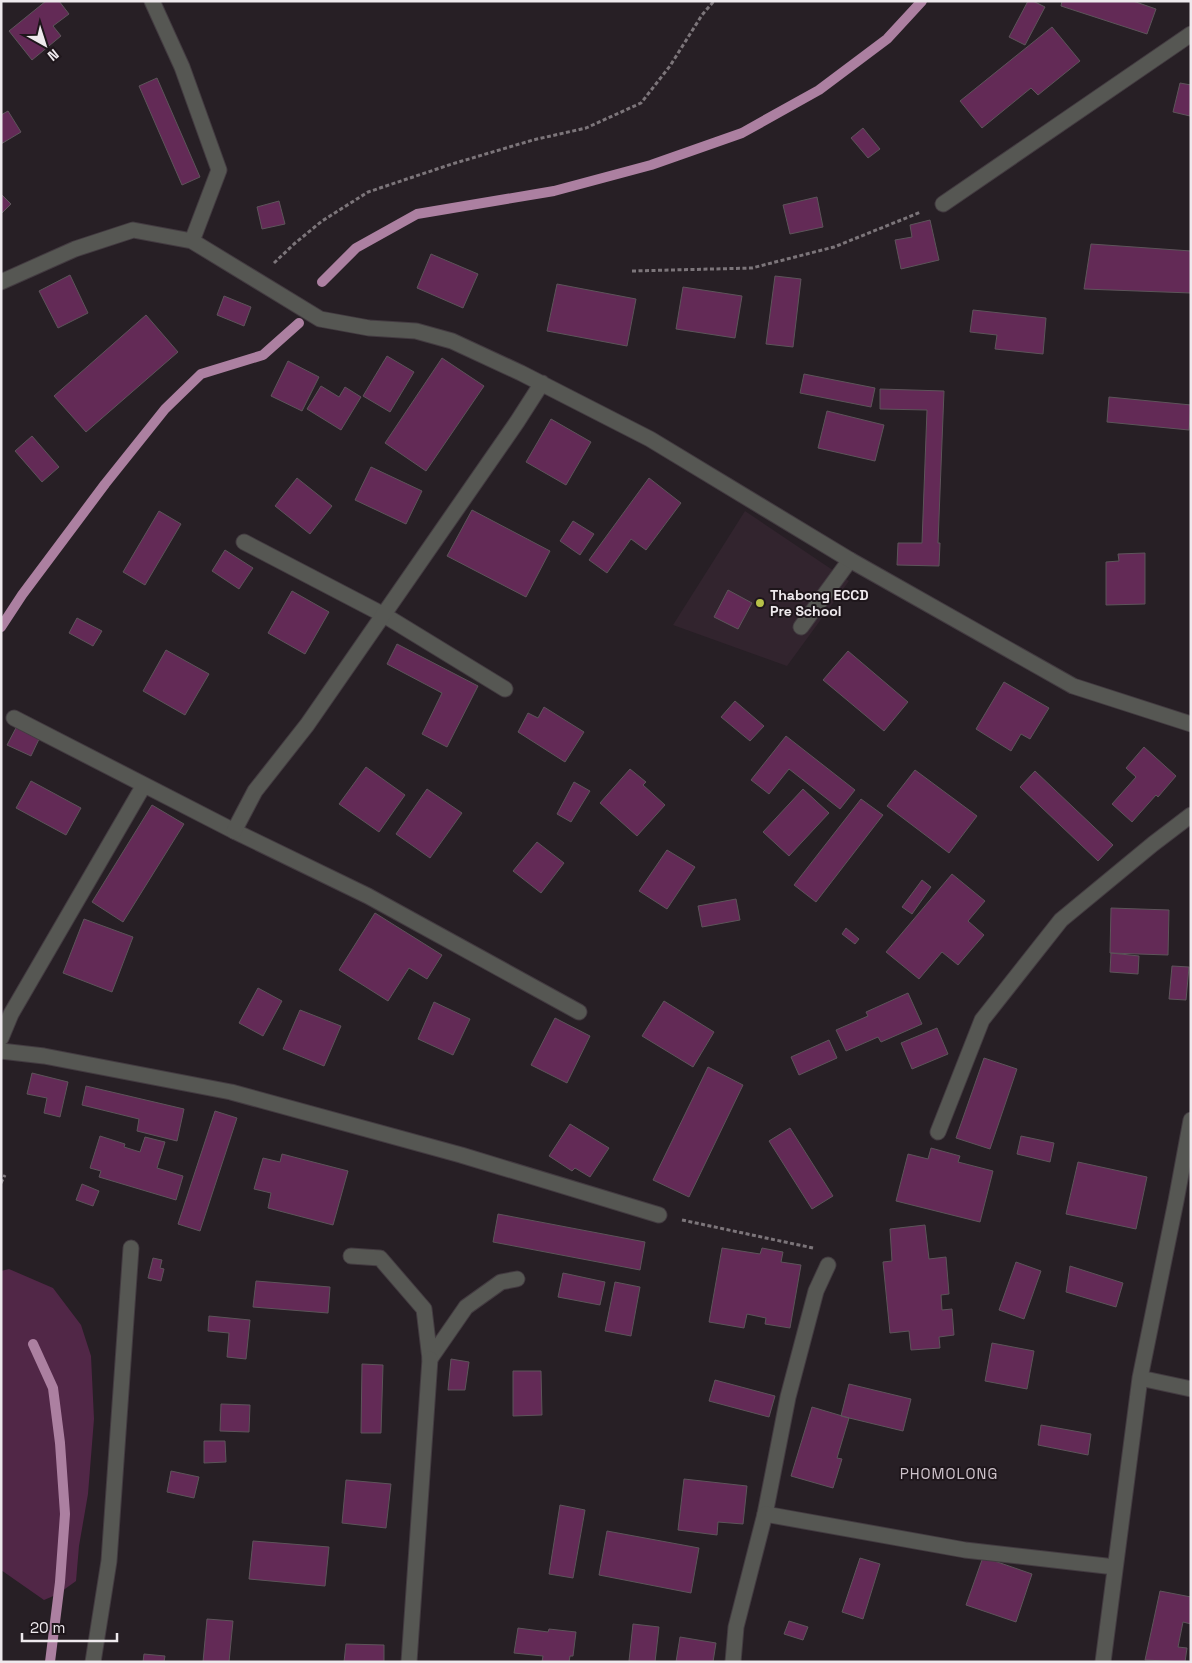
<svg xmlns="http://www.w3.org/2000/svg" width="1192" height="1663" viewBox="0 0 1192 1663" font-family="'Space Grotesk',sans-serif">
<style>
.built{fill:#32242e}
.green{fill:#512747}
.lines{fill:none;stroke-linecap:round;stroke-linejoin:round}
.stream{stroke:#ac80a1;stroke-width:10}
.building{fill:#632a56;stroke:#5d545a}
.lane-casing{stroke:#433b41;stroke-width:17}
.street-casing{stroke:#433b41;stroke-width:17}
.path{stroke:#7c757a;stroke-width:3;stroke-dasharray:4 2.5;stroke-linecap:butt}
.lane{stroke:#565753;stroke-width:15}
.street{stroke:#565753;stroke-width:15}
.poi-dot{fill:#b7c148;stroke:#1e161b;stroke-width:2}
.labels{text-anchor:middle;stroke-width:4;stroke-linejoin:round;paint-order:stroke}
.poi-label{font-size:14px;font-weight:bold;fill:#eee9ed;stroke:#1e161b;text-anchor:start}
.neighbourhood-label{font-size:15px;letter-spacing:1px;fill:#cec3cb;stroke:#1e161b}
</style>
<rect width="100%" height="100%" fill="#271f25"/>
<path class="built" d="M745,511L849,581L787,666L673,625Z"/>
<path class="green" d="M9,1269L53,1288L81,1325L91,1356L94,1419L88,1494L79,1546L76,1581L58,1594L44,1600L1,1570V1271Z"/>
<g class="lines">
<path class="stream" d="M322,282L356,248L417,214L554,191L651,165L742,133L819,90L887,39L922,1
M1,627L22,595L105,484L165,409L201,374L263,355L299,323
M33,1344L53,1388L60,1443L65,1514L60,1582L50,1662"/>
</g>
<path class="building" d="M46,1H59L69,14L53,26L61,36L32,60L9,31Z
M1028,1H1033L1045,7L1025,45L1009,37Z
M1062,1H1133L1156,9L1147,34L1061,6Z
M1052,27L1080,61L1038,95L1031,88L982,128L960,101Z
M157,78L200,177L182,185L139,86Z
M1180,83L1191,85L1190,116L1173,112Z
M8,111L21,132L1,144V115Z
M863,128L880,149L868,158L851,138Z
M1,194L11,204L1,214Z
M817,197L823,227L790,234L783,205Z
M279,201L285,224L262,229L257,207Z
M930,220L939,260L901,269L895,240L912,237L910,225Z
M1091,244L1191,251V293L1084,289Z
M431,254L478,274L463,308L417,288Z
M70,275L88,313L58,328L39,291Z
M775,276L801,279L793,347L766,344Z
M557,284L636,299L627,346L547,331Z
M683,287L742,296L735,338L676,329Z
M224,296L251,307L244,326L217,315Z
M973,310L1046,318L1043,354L995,349L997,335L970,332Z
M146,315L178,352L86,432L54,396Z
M387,356L414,372L390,412L363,396Z
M442,358L484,386L426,471L385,443Z
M288,361L319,377L302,411L271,396Z
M804,374L875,388L871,407L800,393Z
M321,386L339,397L345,387L361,397L341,430L307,409Z
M880,389L944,391L938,543H940L939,566L897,565L898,543H922L927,410L880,409Z
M1109,397L1191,405L1189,430L1107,422Z
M827,411L884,425L875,461L818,448Z
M551,419L591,442L566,485L526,462Z
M32,436L59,467L42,482L15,451Z
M371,467L422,491L406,524L355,500Z
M297,478L332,506L310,534L275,506Z
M649,478L681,503L646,550L631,539L607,573L589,560Z
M472,510L550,551L526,597L447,556Z
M159,511L181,524L145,585L123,572Z
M573,521L594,534L580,555L560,541Z
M225,550L253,568L239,589L212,571Z
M1145,553V604L1106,605V562L1119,561L1118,554Z
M728,590L752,603L738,629L714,617Z
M292,591L329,612L305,654L268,633Z
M77,618L102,631L93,646L69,633Z
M397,644L478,686L447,747L422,734L442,693L387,664Z
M166,650L209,674L185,715L143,691Z
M848,651L908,702L884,731L823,680Z
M1004,682L1049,708L1030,739L1021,734L1011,751L976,729Z
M735,701L764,726L750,741L721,717Z
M544,707L584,732L565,762L518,732L528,713L538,718Z
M17,726L40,737L31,756L7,745Z
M786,736L855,790L840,809L789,769L769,794L751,780Z
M1144,747L1176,776L1158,797L1156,795L1132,822L1112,804L1136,777L1126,768Z
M366,767L405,795L379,832L339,804Z
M630,769L646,782L643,785L665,805L637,836L600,803Z
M915,770L977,816L949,853L887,806Z
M1035,771L1113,845L1098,861L1020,787Z
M31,781L81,808L66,835L16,808Z
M574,782L590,791L571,822L557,814Z
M427,789L462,813L430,858L396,834Z
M803,789L829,813L789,856L763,832Z
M861,799L883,815L816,902L794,885Z
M152,805L184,824L123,922L92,902Z
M537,842L564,863L541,893L513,871Z
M667,850L695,867L667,909L639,891Z
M952,874L985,901L968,921L984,935L958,965L942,952L919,979L886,952Z
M922,880L931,887L912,914L902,907Z
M736,899L740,920L702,927L698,906Z
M1111,908L1169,910L1168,955L1110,953Z
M375,913L442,955L427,979L409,968L388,1001L339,970Z
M84,919L133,937L112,992L63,973Z
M846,928L859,939L855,944L842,934Z
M1111,953L1139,956L1138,974L1110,972Z
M1172,966L1189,967L1186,1000L1169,999Z
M258,988L282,1001L263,1036L239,1023Z
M908,993L922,1024L881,1042L878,1037L846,1051L836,1030L868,1016L866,1012Z
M664,1001L714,1032L693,1067L642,1036Z
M434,1002L470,1019L453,1055L418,1039Z
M300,1010L341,1026L324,1066L283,1049Z
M555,1018L590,1036L567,1083L531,1065Z
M937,1028L948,1054L912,1069L901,1043Z
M829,1040L837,1058L799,1075L791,1057Z
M984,1058L1017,1069L990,1149L956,1138Z
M708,1067L743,1085L689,1197L653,1180Z
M32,1073L68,1082L60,1117L44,1113L47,1098L27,1094Z
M86,1086L184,1109L177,1141L137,1131L139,1119L82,1105Z
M215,1111L237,1118L200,1231L178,1224Z
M570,1124L609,1148L590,1177L575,1168L572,1171L549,1156Z
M790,1128L833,1196L812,1209L769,1141Z
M100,1136L125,1144L124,1147L140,1152L145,1137L165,1142L157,1168L183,1176L176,1200L99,1177L101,1171L90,1168Z
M1021,1136L1054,1143L1050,1162L1017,1154Z
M931,1148L960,1156L958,1162L993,1171L980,1222L896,1201L908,1154L928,1159Z
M282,1154L348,1171L333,1225L268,1208L271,1193L254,1189L263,1158L280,1162Z
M1078,1162L1147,1177L1136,1229L1066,1214Z
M82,1184L99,1191L93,1206L76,1200Z
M498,1214L645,1242L640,1270L493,1242Z
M925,1225L929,1259L946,1257L949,1294L941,1295L942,1310L952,1309L954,1335L939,1337L940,1348L911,1350L909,1331L890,1333L883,1262L892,1261L890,1229Z
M722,1248L760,1254L762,1248L783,1252L781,1262L801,1265L790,1328L765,1324L766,1318L747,1314L744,1328L709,1322Z
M153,1258L162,1260L160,1268L164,1269L161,1281L148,1278Z
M1016,1262L1041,1271L1024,1319L999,1310Z
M1070,1266L1123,1283L1116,1307L1066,1292Z
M563,1273L605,1282L600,1305L558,1297Z
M256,1281L330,1287L328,1313L253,1307Z
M615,1282L640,1287L631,1336L605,1331Z
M209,1316L250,1320L246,1359L227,1357L229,1333L208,1331Z
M992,1343L1034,1351L1027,1389L985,1381Z
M451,1359L469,1362L465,1390H448Z
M362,1364L383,1365L381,1433H361Z
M513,1371H541L542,1415L513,1416Z
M715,1380L775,1396L769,1417L709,1401Z
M849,1384L911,1399L903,1431L841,1416Z
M221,1404L250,1405L249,1432L220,1431Z
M812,1407L849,1418L837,1458L842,1459L833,1488L791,1476Z
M1041,1425L1091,1434L1088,1455L1038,1445Z
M204,1441H225L226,1462L204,1463Z
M171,1471L199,1477L194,1498L167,1492Z
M684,1479L747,1486L743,1524L718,1522L717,1535L678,1530Z
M346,1480L391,1484L386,1528L342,1523Z
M560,1505L585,1510L573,1578L549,1574Z
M607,1531L699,1548L691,1593L599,1575Z
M253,1541L329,1547L325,1586L249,1579Z
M983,1557L1032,1574L1016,1622L966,1605Z
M860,1558L880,1564L863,1619L842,1612Z
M1160,1591L1191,1597V1624L1183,1622L1178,1647L1187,1648L1185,1662L1145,1660Z
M207,1619L233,1621L229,1662H203Z
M789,1621L808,1627L803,1640L784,1634Z
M633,1624L659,1627L655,1662L629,1661Z
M518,1628L548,1632L549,1629L576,1632L573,1656H570L569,1662H542L543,1656L514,1653Z
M680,1637L716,1643L713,1662H676Z
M346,1644L384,1645V1662H344Z
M144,1654L165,1656L164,1662H143Z"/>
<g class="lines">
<g class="lane-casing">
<path id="lane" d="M943,204L1191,34
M244,542L384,615L505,689
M801,627L850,560
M14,718L234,831L368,896L579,1012
M1,1038L11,1014L144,785
M1,1051L44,1056L231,1092L461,1155L659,1215
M938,1132L982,1020L1061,920L1153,844L1191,815
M351,1256L380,1258L424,1309L430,1359
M430,1359L466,1307L501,1282L517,1279
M765,1514L788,1397L816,1291L828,1265
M93,1662L109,1561L131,1248"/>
</g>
<g class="street-casing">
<path id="street" d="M152,1L182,67L219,170L192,241
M1,282L75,249L133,230L192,241L320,319L369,328L416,331L452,341L521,373L650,439L850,560L1073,686L1191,724
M234,831L255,791L307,725L517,422L542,383
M1140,1378L1191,1389
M409,1662L430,1359
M733,1662L736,1627L765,1514L965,1550L1115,1567
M1103,1662L1140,1378L1176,1201L1191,1120"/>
</g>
<path class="path" d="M274,263L294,244L322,221L368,192L452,164L533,140L586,128L641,103L670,66L702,15L714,1
M632,271L752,268L834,247L921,212
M1,1183L5,1175
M682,1220L813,1248"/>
<use href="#lane" class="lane"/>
<use href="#street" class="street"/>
</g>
<circle class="poi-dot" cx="760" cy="603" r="5"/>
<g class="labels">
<g class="poi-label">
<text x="770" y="600">Thabong ECCD<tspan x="770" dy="16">Pre School</tspan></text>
</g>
<g class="neighbourhood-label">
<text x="949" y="1479">PHOMOLONG</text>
</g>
</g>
<rect width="1192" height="1663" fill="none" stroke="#eee9ed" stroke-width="5"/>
<g transform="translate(45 45) rotate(141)" stroke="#1e161b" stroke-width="4" paint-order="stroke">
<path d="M0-4L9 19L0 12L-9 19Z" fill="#eee9ed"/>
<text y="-8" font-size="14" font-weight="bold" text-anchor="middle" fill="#eee9ed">N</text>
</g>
<path d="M22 1633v8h95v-8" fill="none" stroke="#eee9ed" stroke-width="2.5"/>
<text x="30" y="1633" font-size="15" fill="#eee9ed" stroke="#1e161b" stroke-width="4" paint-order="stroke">20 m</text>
</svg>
